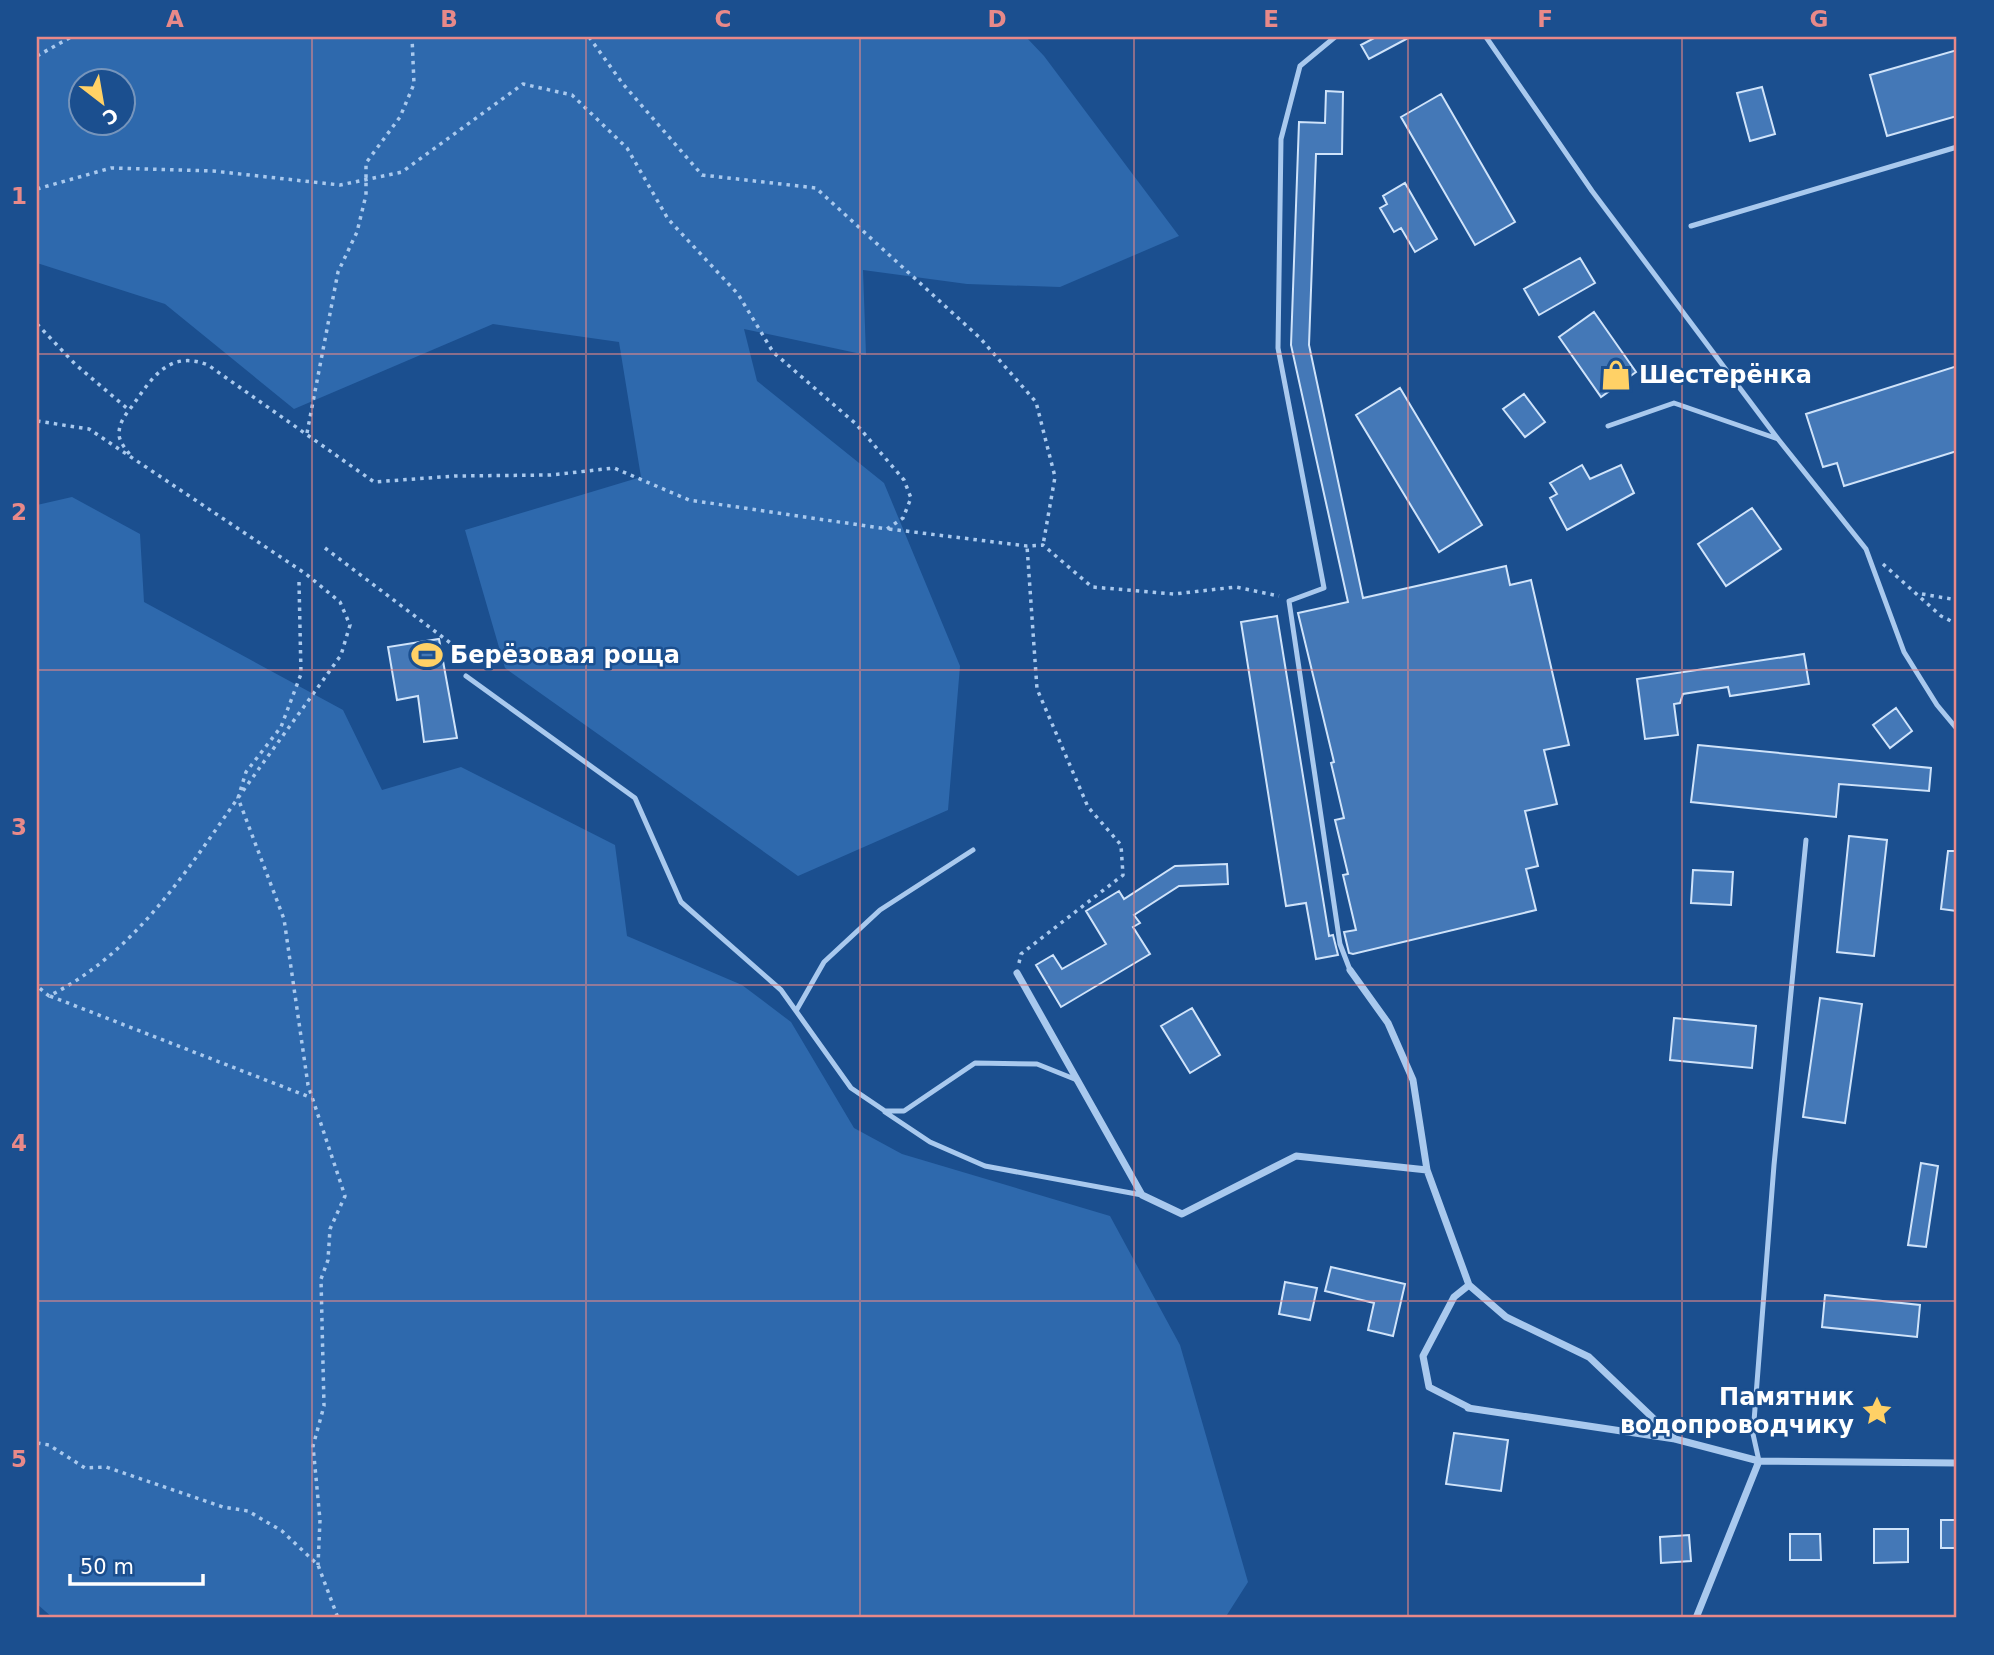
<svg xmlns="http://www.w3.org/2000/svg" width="1994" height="1655" viewBox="0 0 1994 1655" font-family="'DejaVu Sans',sans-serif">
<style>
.green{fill:#2e69ad;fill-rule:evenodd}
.building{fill:#4478b7;stroke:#cfe3fa;stroke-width:2}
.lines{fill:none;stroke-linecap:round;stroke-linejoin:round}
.path{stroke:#a9c9ee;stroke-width:3.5;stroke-dasharray:3.5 5;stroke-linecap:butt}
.service{stroke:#a9c9ee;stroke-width:5}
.minor{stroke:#a9c9ee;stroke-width:7}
.grid{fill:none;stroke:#e88989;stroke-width:2;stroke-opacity:0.55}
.labels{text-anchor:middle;stroke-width:5;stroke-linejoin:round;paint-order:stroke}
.poi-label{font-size:24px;font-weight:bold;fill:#fff;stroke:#1b4f8f;text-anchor:start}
.neatline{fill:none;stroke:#e88989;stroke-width:2.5}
.grid-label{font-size:23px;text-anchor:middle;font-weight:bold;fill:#e88989}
</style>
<rect width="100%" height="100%" fill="#1b4f8f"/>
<path class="green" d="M37,37H1026L1044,56L1179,236L1060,287L967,284L863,270L866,355L744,329L757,381L884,483L960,666L948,810L798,876L505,668L465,530L641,477L619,342L493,324L294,409L165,304L37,263ZM80,80H122V122H80Z
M72,497L140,534L144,602L343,710L382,790L461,767L615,845L627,936L742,985L791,1022L854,1128L902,1154L1110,1216L1180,1345L1248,1582L1225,1618H53L37,1604V505Z"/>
<path class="building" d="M1376,37H1410L1369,59L1361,45Z
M1957,50V116L1887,136L1870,75Z
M1762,87L1775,134L1750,141L1737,93Z
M1326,91L1343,92L1342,154H1316L1309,345L1363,598L1506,566L1510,585L1531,580L1569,745L1544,750L1557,804L1525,811L1538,866L1526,869L1536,910L1353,954L1349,953L1344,932L1356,930L1343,875L1348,874L1335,820L1344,818L1331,763L1334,762L1298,613L1348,602L1291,345L1299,122L1325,123Z
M1441,94L1515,222L1475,245L1401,117Z
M1405,183L1437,239L1415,252L1401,228L1394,232L1380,208L1387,204L1383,196Z
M1580,258L1595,283L1539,315L1524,289Z
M1594,312L1636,372L1601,397L1559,337Z
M1957,366V451L1844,486L1837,463L1823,467L1806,414Z
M1400,388L1482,525L1439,552L1356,415Z
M1524,394L1545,422L1525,437L1503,409Z
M1582,465L1590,479L1621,465L1634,493L1567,530L1550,498L1557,494L1550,483Z
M1752,508L1781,549L1726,586L1698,544Z
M1277,616L1329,936L1333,935L1338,955L1316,959L1306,903L1286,906L1241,622Z
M439,639L457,738L424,742L418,696L397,700L388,647Z
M1804,654L1809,684L1730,696L1728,687L1683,694L1680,703L1674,704L1678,735L1645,739L1637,679Z
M1896,708L1912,731L1890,748L1873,725Z
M1698,745L1931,768L1929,791L1839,784L1836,817L1691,802Z
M1849,836L1887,840L1874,956L1837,952Z
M1948,851H1957V911L1941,909Z
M1227,864L1228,884L1179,886L1134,915L1140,923L1133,927L1150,954L1061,1007L1036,965L1053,955L1062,969L1106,944L1086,911L1119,891L1124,899L1175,866Z
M1693,870L1733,872L1731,905L1691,903Z
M1820,998L1862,1004L1845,1123L1803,1117Z
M1192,1008L1220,1055L1190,1073L1161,1026Z
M1674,1018L1756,1026L1752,1068L1670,1060Z
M1921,1163L1938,1166L1926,1247L1908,1245Z
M1331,1267L1405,1284L1393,1336L1368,1330L1374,1303L1325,1291Z
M1285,1282L1317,1288L1310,1320L1279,1314Z
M1825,1295L1920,1305L1917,1337L1822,1327Z
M1454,1433L1508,1440L1501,1491L1446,1484Z
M1941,1520H1957V1548H1941Z
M1874,1529H1908V1562L1874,1563Z
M1790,1534H1820L1821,1560H1790Z
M1689,1535L1691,1561L1661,1563L1660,1537Z"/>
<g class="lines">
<path class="path" d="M589,37L623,84L702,175L816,188L980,338L1036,402L1055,477L1043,545
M37,56L71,37
M37,189L111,168L213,171L340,185L402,172L523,84L572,95L627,148L668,219L738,294L773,352L856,424L904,480L911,498L903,518L887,529L689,500L614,468L551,475L455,476L374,482L208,365C170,350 153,376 133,405C126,414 119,422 119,434C119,443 128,451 132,458
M37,324L75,364L129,410
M37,421L89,429L306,574L340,602L350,625L341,655C307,703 272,750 238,798C185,873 135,953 49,996L37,986
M307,433L338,272L357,232L366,195V163L400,117L414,84L412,37
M889,529L1027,546L1043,545L1092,587L1174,594L1236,587L1279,596
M325,548L457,648L464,668
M1883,564L1941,616L1957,624
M299,582L301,674L281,727L246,772L238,798L284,919L308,1085L345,1196L330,1229L328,1260L321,1279L324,1406L313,1446L320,1520L318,1565
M1922,594L1957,600
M1019,963L1021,954L1123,875L1121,845L1088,807L1037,689L1027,546
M50,996L312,1098
M37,1443L49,1445L85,1468L106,1467L223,1507L248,1511L282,1531L318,1565L338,1618"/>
<path class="service" d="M1335,37L1300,66L1281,139L1278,348L1324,588L1289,601L1340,944L1350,970
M1486,37L1592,191L1778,439L1866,549L1904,652L1937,705L1957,729
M1691,226L1957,147
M1608,426L1674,403L1778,439
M466,676L635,798L681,902L781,990L851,1088L885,1111H904L975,1063L1037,1064L1077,1080
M796,1011L824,962L880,910L973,850
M885,1112L930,1142L985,1166L1142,1195
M1759,1461L1753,1434L1774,1165L1806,840"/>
<path class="minor" d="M1350,970L1388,1023L1413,1080L1427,1170L1469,1285L1506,1317L1589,1357L1675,1439
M1017,973L1142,1195L1182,1214L1296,1156L1427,1170
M1469,1285L1454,1297L1423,1356L1429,1387L1470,1408
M1468,1408L1675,1439L1759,1461L1957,1463
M1696,1618L1759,1461"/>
</g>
<path class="grid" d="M312,37V1618M586,37V1618M860,37V1618M1134,37V1618M1408,37V1618M1682,37V1618M37,354H1957M37,670H1957M37,985H1957M37,1301H1957"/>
<defs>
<g id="shop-bare" transform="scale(2.415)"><path d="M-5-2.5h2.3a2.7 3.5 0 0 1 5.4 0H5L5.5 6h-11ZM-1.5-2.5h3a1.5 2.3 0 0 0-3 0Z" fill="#ffd166" stroke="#1b4f8f" stroke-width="2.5" paint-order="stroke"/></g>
<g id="stadium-bare" transform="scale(2.415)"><path d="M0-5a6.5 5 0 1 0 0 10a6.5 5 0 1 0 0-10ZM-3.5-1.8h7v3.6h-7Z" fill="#ffd166" stroke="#1b4f8f" stroke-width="2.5" paint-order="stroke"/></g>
<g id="sight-bare" transform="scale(2.415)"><path d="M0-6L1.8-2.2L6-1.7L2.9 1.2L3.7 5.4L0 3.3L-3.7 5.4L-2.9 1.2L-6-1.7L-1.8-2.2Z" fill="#ffd166" stroke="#1b4f8f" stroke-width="2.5" paint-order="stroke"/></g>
</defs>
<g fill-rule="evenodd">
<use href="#shop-bare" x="1616" y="375"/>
<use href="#stadium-bare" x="427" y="655"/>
<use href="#sight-bare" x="1877" y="1411"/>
</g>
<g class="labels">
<g class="poi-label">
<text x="1639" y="383">Шестерёнка</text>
<text x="450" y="663">Берёзовая роща</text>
<text x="1854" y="1405" text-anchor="end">Памятник<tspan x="1854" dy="28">водопроводчику</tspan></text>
</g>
</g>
<rect width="1994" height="1655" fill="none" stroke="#1b4f8f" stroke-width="77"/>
<g transform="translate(102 102) rotate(149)"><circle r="33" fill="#1b4f8f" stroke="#7695bc" stroke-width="2"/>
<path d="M0-5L12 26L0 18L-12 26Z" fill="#ffd166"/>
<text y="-10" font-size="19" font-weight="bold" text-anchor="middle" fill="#ffffff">С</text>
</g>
<path d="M70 1574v10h133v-10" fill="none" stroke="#ffffff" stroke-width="3.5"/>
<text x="80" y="1574" font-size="21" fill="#ffffff" stroke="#1b4f8f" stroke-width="5" paint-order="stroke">50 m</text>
<rect x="38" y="38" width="1917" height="1578" class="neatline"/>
<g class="grid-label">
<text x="175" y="27">A</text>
<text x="449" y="27">B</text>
<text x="723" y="27">C</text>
<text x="997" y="27">D</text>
<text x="1271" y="27">E</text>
<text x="1545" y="27">F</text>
<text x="1819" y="27">G</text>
<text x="19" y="204">1</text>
<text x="19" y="520">2</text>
<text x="19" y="835">3</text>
<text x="19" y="1151">4</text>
<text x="19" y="1467">5</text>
</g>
</svg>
